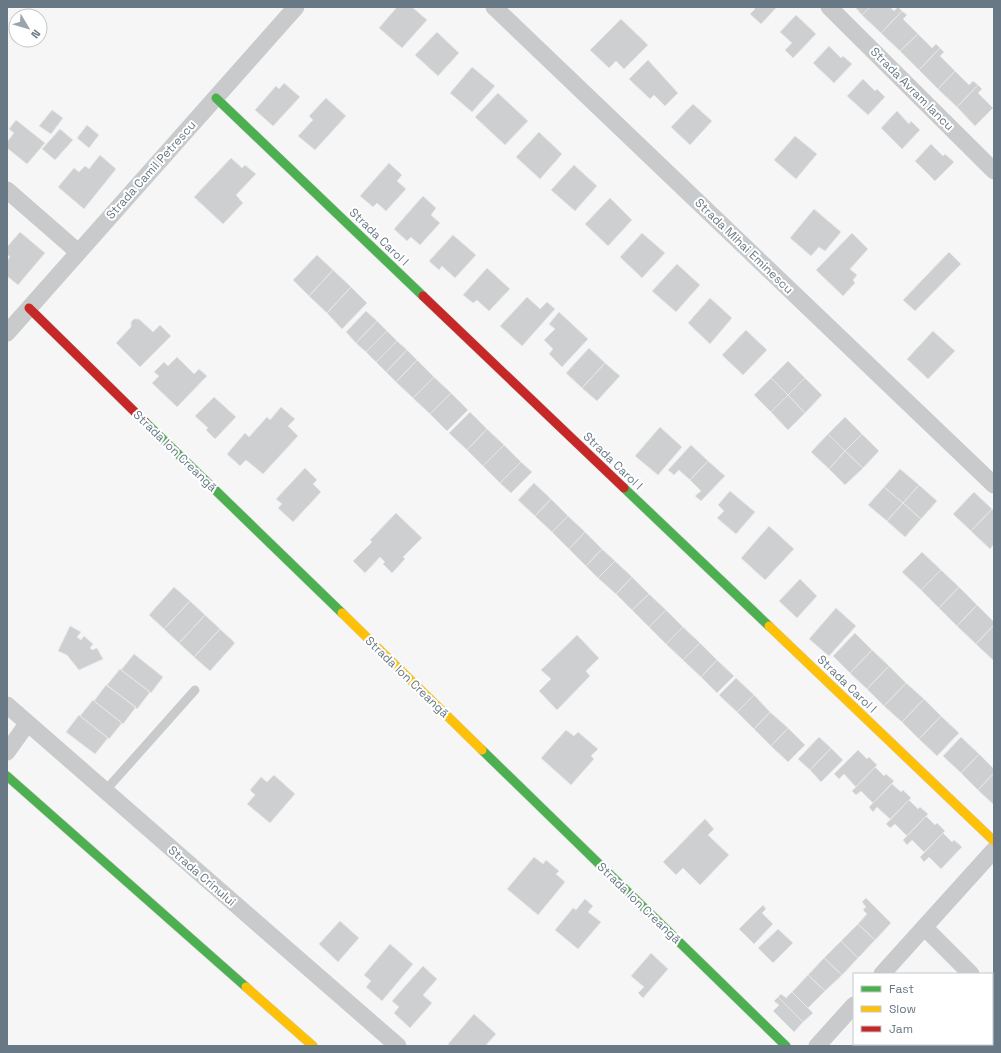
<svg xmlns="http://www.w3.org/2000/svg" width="1001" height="1053" viewBox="0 0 1001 1053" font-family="'Space Grotesk',sans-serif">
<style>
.building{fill:#cdcfd0;stroke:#e6e6e6}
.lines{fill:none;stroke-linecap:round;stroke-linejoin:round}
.fast-casing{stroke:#d2d3d4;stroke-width:10}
.slow-casing{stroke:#d2d3d4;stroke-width:10}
.jam-casing{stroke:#d2d3d4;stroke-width:10}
.lane{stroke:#c9cacb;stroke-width:9}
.street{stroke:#c9cacb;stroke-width:17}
.fast{stroke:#4caf50;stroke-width:9}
.slow{stroke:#ffc107;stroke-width:9}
.jam{stroke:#c62828;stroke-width:9}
.labels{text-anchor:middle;stroke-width:4;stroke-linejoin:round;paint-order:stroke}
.street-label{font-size:12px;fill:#687884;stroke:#fff}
</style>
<rect width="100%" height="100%" fill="#f6f6f6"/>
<path class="building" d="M397,7H412L427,20L402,48L379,28Z
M753,7H777L761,24L750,14L755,9Z
M855,7H870L862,15Z
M870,7H890L894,11L898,7L902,11L881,33L862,15Z
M902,11L907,15L903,19L918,34L900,51L881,33Z
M796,15L816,34L793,58L785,50L792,43L780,32Z
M621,19L648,45L624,69L616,61L609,68L590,50Z
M437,32L459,53L438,76L415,55Z
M918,34L932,48L936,44L940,48L919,70L900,51Z
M829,46L841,58L843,56L852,64L834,83L813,63Z
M940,48L944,52L940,56L955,71L938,89L919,70Z
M648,60L678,93L665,106L654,95L650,99L629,79Z
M472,67L495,86L472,112L450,93Z
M955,71L969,85L973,81L978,85L957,107L938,89Z
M863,79L875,91L877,89L885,97L868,115L847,96Z
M284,83L300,97L273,126L255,110L276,86L279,89Z
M978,85L982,89L978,93L993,108L975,126L957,107Z
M498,93L528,121L505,145L475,117Z
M326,98L346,116L315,150L298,136L313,120L309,116Z
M693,104L712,121L690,145L671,127Z
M52,110L63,118L51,134L39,126Z
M897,111L909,124L911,121L920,130L902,149L881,128Z
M16,120L45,143L27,164L7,148V142L14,133L9,129Z
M87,125L99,135L89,148L77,138Z
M60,129L73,140L55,160L42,149Z
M539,132L562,154L540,179L516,157Z
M795,136L817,154L796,179L774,160Z
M931,144L943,156L945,154L954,162L935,181L915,161Z
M100,155L116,169L84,209L58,187L74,168L79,172L85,166L89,169Z
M231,158L242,168L245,165L256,174L236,195L243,203L223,224L194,197Z
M389,163L402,175L397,181L406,189L386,211L377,203L373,207L360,196Z
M574,165L597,186L575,211L551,190Z
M423,196L436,208L431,215L440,223L420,245L411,237L407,241L394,229Z
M610,198L632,220L608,246L585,224Z
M814,209L841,232L825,251L819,247L811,256L790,238Z
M20,232L45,253L18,285L7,276V261L10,257L7,254V247Z
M642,233L665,253L642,278L620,257Z
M852,233L868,249L850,269L857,275L853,280L855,283L843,296L816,270Z
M453,235L476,255L455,278L442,266L439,270L429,261Z
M949,252L961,264L915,311L903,300Z
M317,255L333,270L309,296L293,280Z
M677,264L700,285L676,312L652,291Z
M487,268L510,289L489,311L477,300L473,303L463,295Z
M333,270L351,287L327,313L309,296Z
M351,287L367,303L342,329L327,313Z
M527,297L540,309L547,302L555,309L522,346L500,326Z
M710,298L732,318L710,344L688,323Z
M366,311L377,321L356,343L346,332Z
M559,312L588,339L562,367L549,354L553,349L544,340L555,329L549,324Z
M134,319H139L153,332L160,325L171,336L140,367L116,343L131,327V322Z
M377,321L387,331L366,352L356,343Z
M746,330L767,350L743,375L722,355Z
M387,331L397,341L376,362L366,352Z
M933,331L955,351L928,379L907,359Z
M397,341L407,350L386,372L376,362Z
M589,348L605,363L582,388L566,373Z
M407,350L417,360L396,382L386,372Z
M177,357L194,374L199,369L207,376L177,407L152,383L159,376L154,372L164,362L168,366Z
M417,360L434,377L413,398L396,382Z
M788,361L805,378L788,395L771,378Z
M605,363L620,376L597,401L582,388Z
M434,377L451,393L430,414L413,398Z
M771,378L788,395L771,412L754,395Z
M805,378L822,395L805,413L788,395Z
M451,393L468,410L447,431L430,414Z
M788,395L805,413L788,430L771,412Z
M214,397L236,417L215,439L206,430L208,428L195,416Z
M281,407L295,419L288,426L298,436L263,474L246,460L240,466L227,454L245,433L249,437L267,417L270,420Z
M470,412L487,429L467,450L449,433Z
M845,417L862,434L845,451L828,434Z
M660,427L682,447L658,475L635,456Z
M487,429L504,445L483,466L467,450Z
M828,434L845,451L829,469L811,452Z
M862,434L879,451L863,468L845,451Z
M504,445L521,462L500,483L483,466Z
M691,445L708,461L690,480L679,470L674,475L668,470Z
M845,451L863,468L845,485L829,469Z
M708,461L725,476L701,501L695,496L701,491L690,480Z
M521,462L532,472L511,493L500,483Z
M305,468L317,480L313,484L321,492L293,522L278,508L282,504L276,499Z
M900,469L919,485L903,503L884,487Z
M534,483L551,499L535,516L518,500Z
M919,485L937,501L921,519L903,503Z
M884,487L903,503L887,521L868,505Z
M730,491L755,512L736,534L717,518L724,511L718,505Z
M974,492L992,509L971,531L953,514Z
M551,499L568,516L552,532L535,516Z
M903,503L921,519L905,537L887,521Z
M992,509L994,511V544L990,549L971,531Z
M396,513L422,538L403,557L405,559L392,573L383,564L385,562L380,557L365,573L353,561L372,542L370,540Z
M568,516L585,532L569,549L552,532Z
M769,526L794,549L765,580L741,558Z
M585,532L602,549L586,566L569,549Z
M602,549L615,561L598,578L586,566Z
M922,552L941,570L921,590L902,572Z
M615,561L632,577L616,594L598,578Z
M941,570L959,587L939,608L921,590Z
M632,577L649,594L632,610L616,594Z
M800,579L817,596L797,618L779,601Z
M174,587L190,601L164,629L149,615Z
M959,587L977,605L957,626L939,608Z
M649,594L666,610L649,627L632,610Z
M190,601L205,615L179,643L164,629Z
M977,605L994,622V625L976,644L957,626Z
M836,608L856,626L829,656L809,639Z
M666,610L683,627L666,644L649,627Z
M205,615L220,629L194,657L179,643Z
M994,625V661L976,644Z
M70,626L81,632L77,637L81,640L84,636L93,644L90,648L92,650L97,648L103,659L79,670L67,655L58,651Z
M683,627L700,643L683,660L666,644Z
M220,629L235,643L210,671L194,657Z
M855,633L872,650L850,673L833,656Z
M577,635L599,658L586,671L590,676L557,710L539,691L551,679L541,670Z
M700,643L717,660L701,677L683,660Z
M872,650L889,666L867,689L850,673Z
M134,654L163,677L151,693L121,670Z
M717,660L734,676L717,693L701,677Z
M889,666L906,683L884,706L867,689Z
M120,669L150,692L137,709L107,685Z
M736,678L754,695L737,712L719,695Z
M906,683L924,699L902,722L884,706Z
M106,685L136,707L123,724L94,701Z
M754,695L770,712L754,729L737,712Z
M924,699L941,716L919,739L902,722Z
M93,700L122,723L109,739L80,716Z
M770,712L788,728L771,746L754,729Z
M79,715L108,738L95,754L66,732Z
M941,716L959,733L937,756L919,739Z
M788,728L805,745L788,762L771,746Z
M566,730L574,736L578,732L598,749L591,756L594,759L571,785L541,758Z
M819,737L831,748L810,770L798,759Z
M961,737L979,754L961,773L943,756Z
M831,748L843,760L821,782L810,770Z
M858,750L867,759L869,757L877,765L856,787L844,774L839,779L834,774Z
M979,754L994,769V773L978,790L961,773Z
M875,767L884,776L886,774L894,781L873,803L861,791L856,795L852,791Z
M994,773V805L978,790Z
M274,775L295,794L270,823L247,804L255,795L250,790L261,777L267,782Z
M892,784L901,792L903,790L911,798L890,819L877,807L873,812L869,807Z
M909,800L918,809L920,807L928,814L907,836L895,824L890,828L886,824Z
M926,816L935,825L937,823L945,831L924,852L912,840L907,845L903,840Z
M705,819L714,829L708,835L729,855L700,885L683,868L676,875L663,862Z
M943,833L952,842L954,840L962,847L941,869L929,857L924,862L920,857Z
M534,857L543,864L546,860L559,871L556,874L565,882L538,915L507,889Z
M866,898L891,923L875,940L858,924L867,914L863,910L866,907L862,902Z
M585,899L593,906L588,912L601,922L578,949L555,930L573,908L576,910Z
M763,905L766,909L762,913L773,924L754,944L739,929Z
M340,921L359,938L338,962L319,944Z
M858,924L875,940L858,958L841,941Z
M778,929L793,943L773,963L758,948Z
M841,941L858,958L842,975L824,958Z
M390,944L413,964L382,1001L366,987L371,981L364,975Z
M651,953L668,969L643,998L638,993L644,987L631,976Z
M824,958L842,975L825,991L808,975Z
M423,966L437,979L423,995L432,1003L410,1028L394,1013L399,1007L392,1001Z
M808,975L825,991L808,1008L792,992Z
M792,992L813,1013L803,1022L778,997L781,994L786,998Z
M778,997L803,1022L794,1032L773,1011L779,1005L774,1001Z
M474,1014L496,1034L485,1046H451L448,1044Z"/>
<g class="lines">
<g class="fast-casing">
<path id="fast" d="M216,98L423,296
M145,422L342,613
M624,488L769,626
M482,750L786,1046
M7,776L246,987"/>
</g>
<g class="slow-casing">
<path id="slow" d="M342,613L482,750
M769,626L994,841
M246,987L313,1046"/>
</g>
<g class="jam-casing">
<path id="jam" d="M423,296L624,488
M29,308L145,422"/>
</g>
<path class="lane" d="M105,791L195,690"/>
<path class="street" d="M494,7L994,485
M829,7L994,171
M7,190L78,252
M7,333L296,7
M7,705L398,1046
M7,752L27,724
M924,927L971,974
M882,974L994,850
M992,995L994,997
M817,1046L854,1005"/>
<use href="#fast" class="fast"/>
<use href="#slow" class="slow"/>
<use href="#jam" class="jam"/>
</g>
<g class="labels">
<g class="street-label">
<text transform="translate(912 89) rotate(45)" y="4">Strada Avram Iancu</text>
<text transform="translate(151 170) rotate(-48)" y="4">Strada Camil Petrescu</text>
<text transform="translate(379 237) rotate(44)" y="4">Strada Carol I</text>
<text transform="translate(744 246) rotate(44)" y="4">Strada Mihai Eminescu</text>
<text transform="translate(175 451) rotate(44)" y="4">Strada Ion Creangă</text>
<text transform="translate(613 461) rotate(44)" y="4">Strada Carol I</text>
<text transform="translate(407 677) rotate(44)" y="4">Strada Ion Creangă</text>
<text transform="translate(847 684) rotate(44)" y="4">Strada Carol I</text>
<text transform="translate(202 876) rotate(41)" y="4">Strada Crinului</text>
<text transform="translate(639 903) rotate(44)" y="4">Strada Ion Creangă</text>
</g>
</g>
<rect width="1001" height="1053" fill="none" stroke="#687884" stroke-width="16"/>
<rect x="853" y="973" width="140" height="72" fill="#ffffff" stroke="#c3c9ce"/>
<rect x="861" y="986" width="20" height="6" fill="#4caf50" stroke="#c3c9ce"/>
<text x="889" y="993" font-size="12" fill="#687884">Fast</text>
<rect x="861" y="1006" width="20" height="6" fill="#ffc107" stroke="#c3c9ce"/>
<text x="889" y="1013" font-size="12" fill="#687884">Slow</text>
<rect x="861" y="1026" width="20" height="6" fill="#c62828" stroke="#c3c9ce"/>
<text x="889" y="1033" font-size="12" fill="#687884">Jam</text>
<g transform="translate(28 28) rotate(128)"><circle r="19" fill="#ffffff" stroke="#c3c9ce"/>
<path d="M0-3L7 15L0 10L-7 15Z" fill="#9aa4ac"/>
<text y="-6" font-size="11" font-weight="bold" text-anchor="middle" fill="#687884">N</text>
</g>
</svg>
